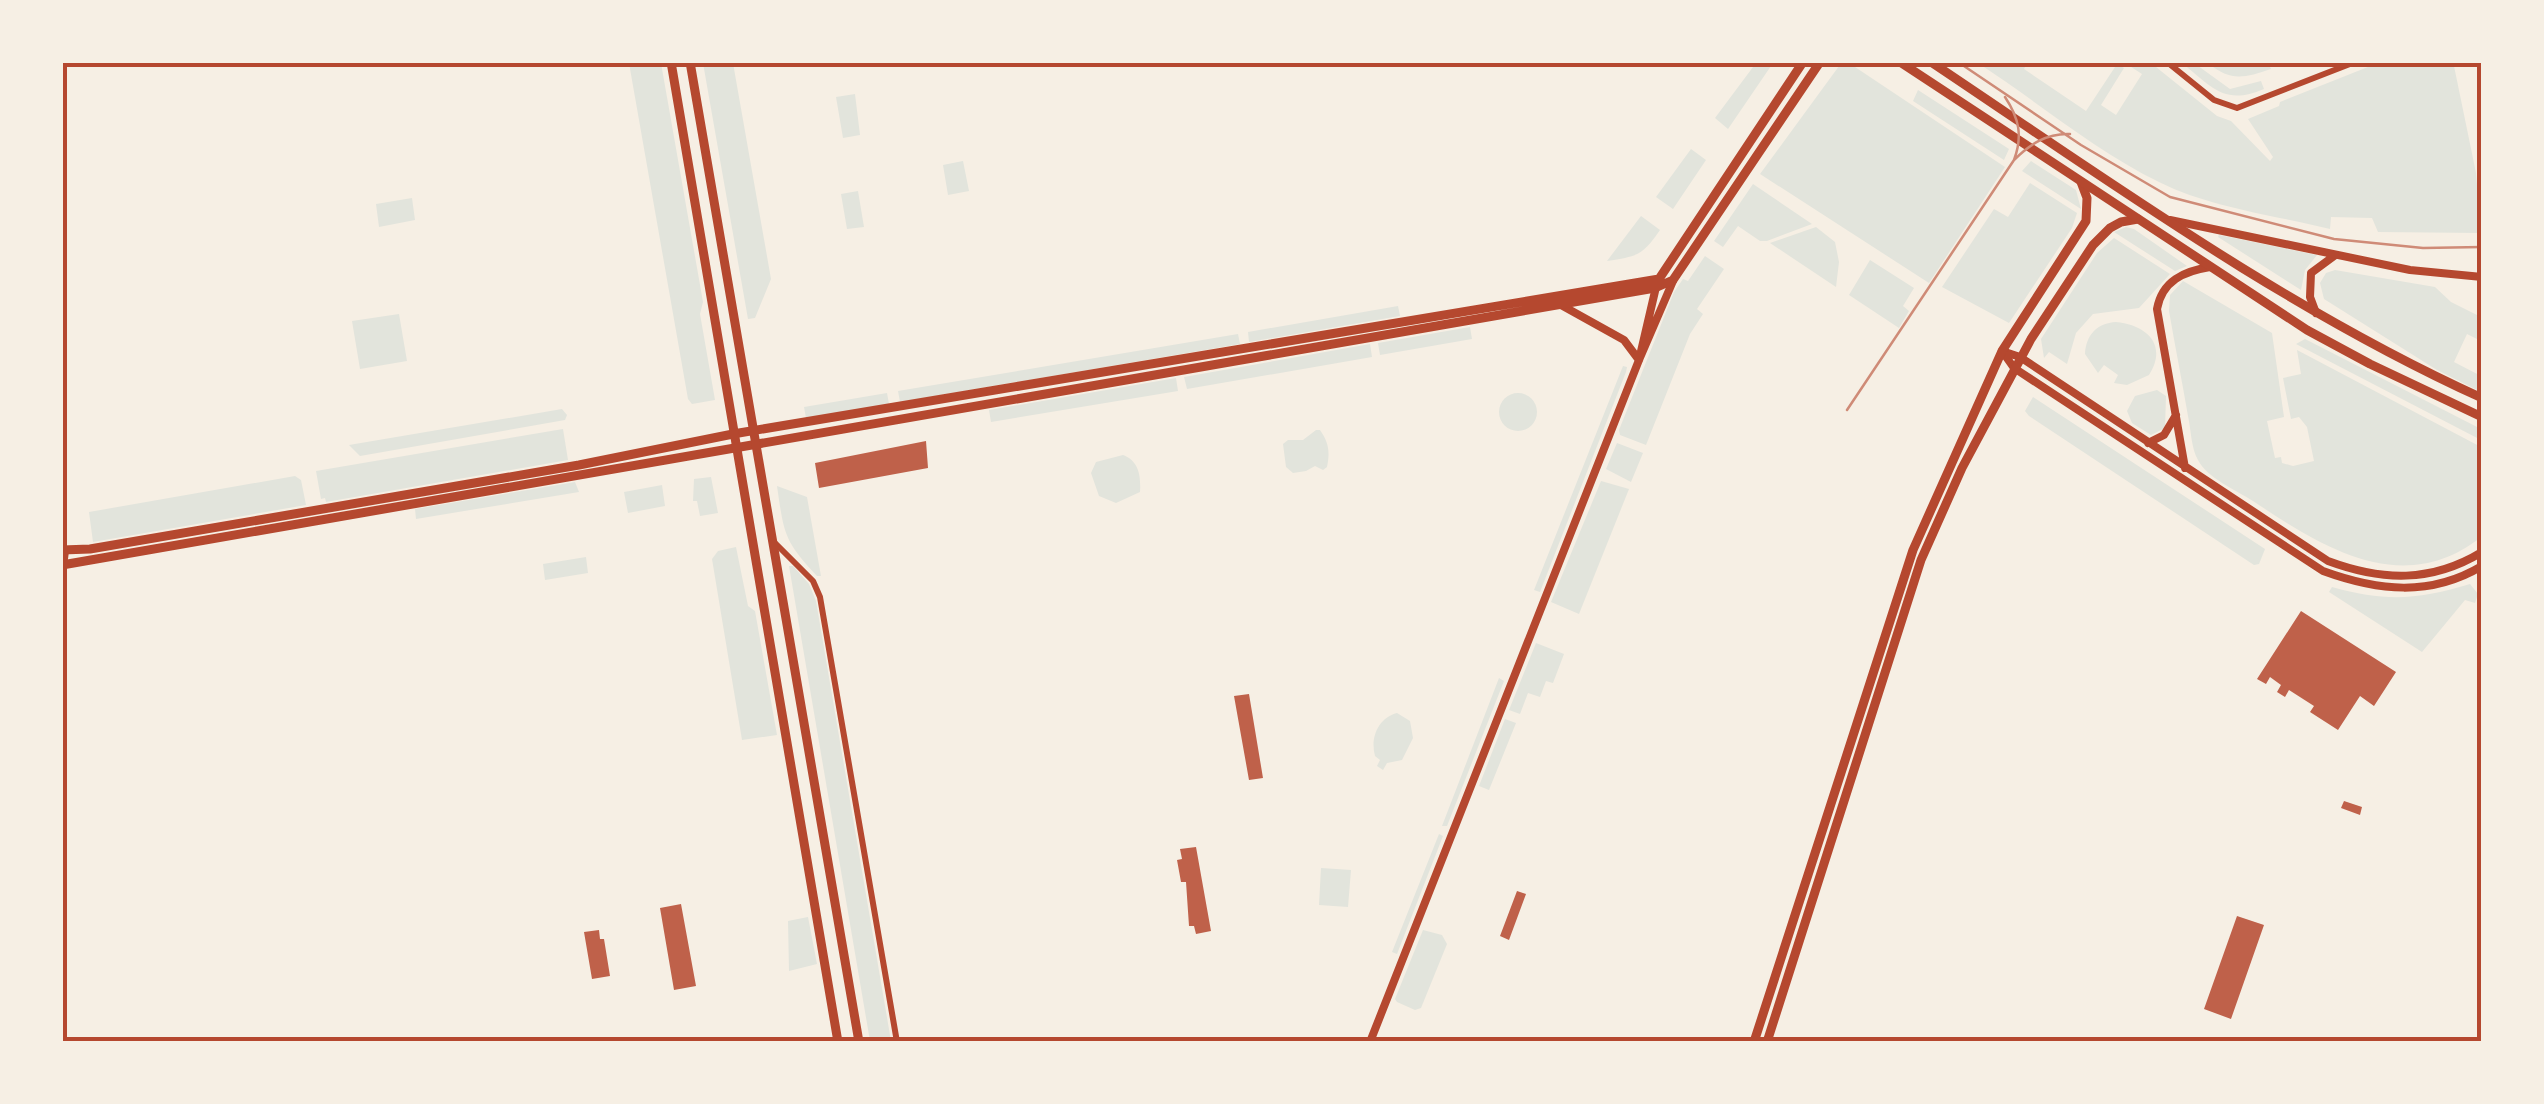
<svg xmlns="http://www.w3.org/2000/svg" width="2544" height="1104" viewBox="0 0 2544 1104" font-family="'Nunito Sans',sans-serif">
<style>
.green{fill:#e2e4dc}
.building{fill:#bf614a}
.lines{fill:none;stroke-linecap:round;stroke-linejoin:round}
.minor{stroke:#b5482f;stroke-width:6}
.tertiary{stroke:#b5482f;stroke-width:8}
.secondary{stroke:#b5482f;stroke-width:9}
.primary{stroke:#b5482f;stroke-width:9}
.tram{stroke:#cf8b77;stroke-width:2.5}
.neatline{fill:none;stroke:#b5482f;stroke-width:4}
</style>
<rect width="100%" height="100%" fill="#f6efe4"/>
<path class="green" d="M1842,62L1849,63L2005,167L1929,283L1760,174Z
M629,63H661L703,302L700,314L715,400L692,404L688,399Z
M703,63H733L771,279L755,318L748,319Z
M1756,63H1773L1728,129L1715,118Z
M1978,63H2027L2024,69L2086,111L2117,64L2124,68L2101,105L2116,115L2142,74L2125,63H2151L2217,116L2231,121L2270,161L2273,157L2248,119L2279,106L2280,102L2378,63H2470L2454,66L2476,173L2481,233L2378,232L2372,218L2331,217L2330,229C2274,215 2211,208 2159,182C2094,150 2038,102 1978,63Z
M2182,63H2194L2230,89L2261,81L2264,89C2224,106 2212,87 2182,63Z
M2208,63H2268L2271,69C2244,78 2231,82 2208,63Z
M1918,90L2009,149L2004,160L1913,101Z
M855,94L860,135L843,138L836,97Z
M1691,149L1706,160L1673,209L1656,197Z
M963,161L969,191L948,195L943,165Z
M2031,161L2076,190L2081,209L2022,171Z
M2030,183L2077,213L2072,228L2009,323L1942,287L1994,209L2008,217Z
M1753,184L1812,224L1767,241H1760L1738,226L1723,247L1714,241Z
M858,191L864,227L847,229L841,194Z
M412,198L415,220L379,227L376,204Z
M1641,216L1660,230C1642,256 1638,256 1607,261Z
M1816,227L1835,242L1839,262L1836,287L1770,243Z
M2126,227L2134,229L2187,266L2175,271L2114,232Z
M2219,235L2317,255L2305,270L2301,290L2218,237Z
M2114,238L2170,274L2139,308L2093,314L2076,333L2067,364L2049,352L2044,358L2041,339L2097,253Z
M1705,256L1724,269L1697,309L1703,314L1690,334L1646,445L1620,435L1619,430L1674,292L1683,279L1688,281Z
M1870,260L1914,288L1903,306L1909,311L1899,328L1849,295Z
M2335,270L2435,287L2451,302L2481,317V341L2467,334L2454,362L2481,376V392L2437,370L2324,299L2320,283L2326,273Z
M2183,281L2272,333L2284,417L2267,421L2275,458L2281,457L2282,463L2293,466L2314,461L2307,427L2299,417L2291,419L2283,378L2301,374L2297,350L2481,447V537C2403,599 2322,547 2253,501C2236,490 2207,478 2198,460C2191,448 2191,429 2188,416C2182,381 2175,346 2169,311L2170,295Z
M1398,306L1400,316L1249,342L1248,332Z
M399,314L407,361L360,369L352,321Z
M2116,322C2147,325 2168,345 2149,375L2127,385L2114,383L2118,375L2104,365L2098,373L2085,354C2086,335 2097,323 2116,322Z
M1470,327L1472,339L1380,355L1378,343Z
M1238,334L1240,344L900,402L898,391Z
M2305,339L2481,429V440L2296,344Z
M1370,344L1372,357L1187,389L1184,377Z
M1623,366L1627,367L1626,372L1540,592L1534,590Z
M1176,378L1178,391L991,422L989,410Z
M2157,390L2166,396L2165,428L2151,435L2132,423L2127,411L2135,396Z
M1499 412a19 19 0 1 1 38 0a19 19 0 1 1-38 0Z
M887,393L889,404L806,418L804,407Z
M2033,397L2265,549L2259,564L2254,565L2029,416L2025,411Z
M562,409L567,415L565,420L360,456L349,445Z
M563,429L568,460L326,502L325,498L321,499L316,471Z
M1316,430H1320C1329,443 1330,452 1327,467L1323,470L1315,466L1306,471L1293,473L1286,467L1283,444L1288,440H1303Z
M1617,443L1643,453L1631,482L1606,469Z
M1123,455C1139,461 1141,476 1140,492L1116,503L1099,496L1091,473L1096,462Z
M295,476L301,480L306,505L93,542L89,512Z
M711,477L718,513L700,516L697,501H693L694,479Z
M1601,481L1629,489L1579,614L1551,602Z
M575,482L579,492L416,519L415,509Z
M662,485L665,506L628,513L624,492Z
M777,486L807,497L821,576H817C784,541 784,534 777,486Z
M736,547L748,606L755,611L777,735L742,740L712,559L718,551Z
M586,557L588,573L545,580L543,564Z
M789,566H793L809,584L816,601L891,1041H870Z
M2470,584L2478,594L2475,603L2465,600L2422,652L2329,592L2332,587C2386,602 2417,600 2470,584Z
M1536,643L1564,654L1553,683L1546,681L1540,697L1528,693L1520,714L1509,710Z
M1499,678L1504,681L1447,826H1442Z
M1397,713L1410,721L1413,738L1402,760L1387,763L1383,770L1377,766L1380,760L1375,756C1370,738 1378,718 1397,713Z
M1505,719L1516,723L1489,790L1479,786Z
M1439,834L1443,836L1397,954L1392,952Z
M1321,868L1351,870L1348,907L1319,905Z
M808,917L817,964L789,971L788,921Z
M1423,930L1442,935L1447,944L1421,1008L1415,1010L1397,1002L1395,999Z"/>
<path class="building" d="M926,441L928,468L819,488L815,463Z
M2301,611L2396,672L2374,706L2360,696L2338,730L2310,712L2314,706L2289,690L2285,697L2277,692L2281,685L2270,677L2266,684L2257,679Z
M1249,694L1263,778L1249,780L1234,696Z
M2344,801L2362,807L2360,815L2341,808Z
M1196,847L1211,931L1196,934L1194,926H1189L1186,882H1181L1177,860L1182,859L1180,849Z
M1517,891L1526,894L1509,940L1500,936Z
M681,904L696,986L674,990L660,908Z
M2237,916L2264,925L2231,1019L2204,1009Z
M599,930L600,939H604L610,976L592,979L584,932Z"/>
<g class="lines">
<path class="minor" d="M2167,62L2214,100L2237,108L2355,62
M774,542L813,581L820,597L897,1042
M62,581L66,551"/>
<path class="tertiary" d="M2170,220L2410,270L2482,277
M1561,305L1624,340L1639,360
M2316,313L2310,297L2311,273L2334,256
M2002,351L2014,368L2323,571C2378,591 2430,597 2482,566
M2002,351L2020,357L2328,561C2382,581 2431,583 2482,552
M1639,360L1656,287
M2148,443L2164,435L2176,415
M2185,468L2157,309C2162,281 2184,271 2210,267
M1370,1042L1639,360L1673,281"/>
<path class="secondary" d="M62,550L90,549L579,465L733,434L1659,279L1803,62
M62,565L1655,288L1673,280L1820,62
M1754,1042L1913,550L2002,351L2086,221L2087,198L2081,182
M1767,1042L1921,560L1962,468L2031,339L2093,245L2110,228L2121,222L2138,219"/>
<path class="primary" d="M671,62L838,1042
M690,62L859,1042
M1900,62L2307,330L2370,364L2482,417
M1931,62C2109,181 2286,309 2482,398"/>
<path class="tram" d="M1958,62L2081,145L2170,197L2334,239L2423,248L2482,247
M2005,97C2019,118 2023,136 2014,160
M1847,410L2014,160C2030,144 2047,133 2070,134"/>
</g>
<rect width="2544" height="1104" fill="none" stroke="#f6efe4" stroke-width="130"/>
<rect x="65" y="65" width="2414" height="974" class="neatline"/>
</svg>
